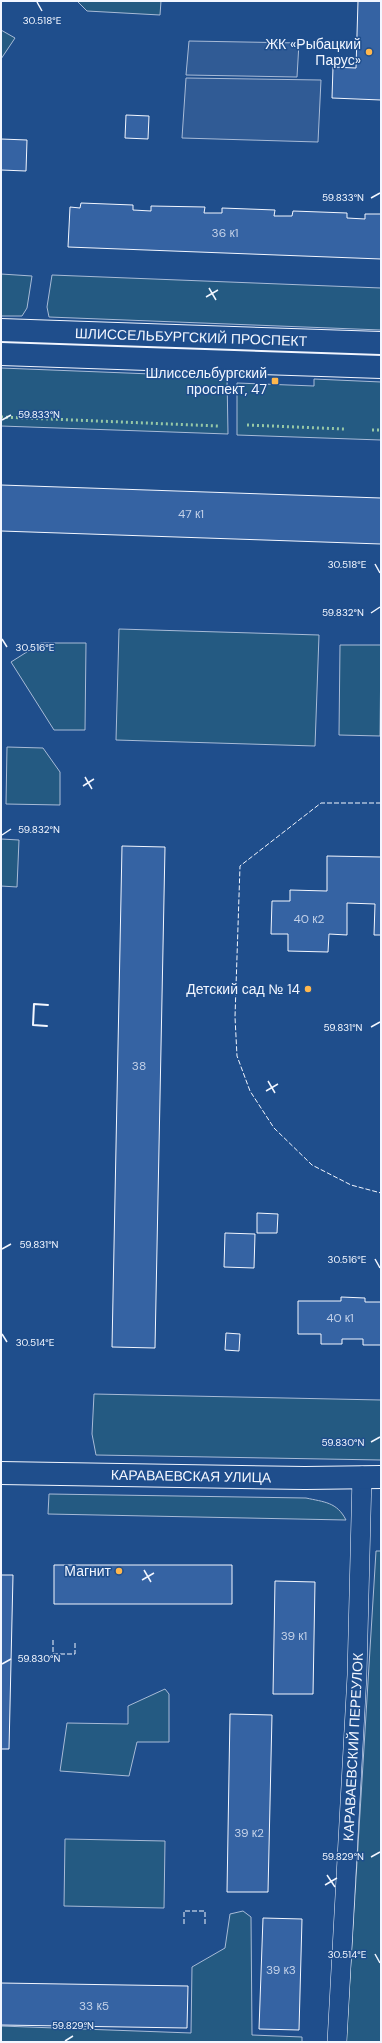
<svg xmlns="http://www.w3.org/2000/svg" width="382" height="2043" viewBox="0 0 382 2043" font-family="'DM Sans',sans-serif">
<style>
.green{fill:#245a82;stroke:#a8bbd7}
.parking{fill:#305b95;stroke:#a8bbd7}
.building{fill:#3563a3;stroke:#f2f6ff}
.lines{fill:none;stroke-linecap:round;stroke-linejoin:round}
.street-casing{stroke:#f2f6ff;stroke-width:20}
.secondary-casing{stroke:#f2f6ff;stroke-width:24}
.primary-casing{stroke:#f2f6ff;stroke-width:24}
.street{stroke:#1f4e8c;stroke-width:19}
.secondary{stroke:#1f4e8c;stroke-width:22}
.primary{stroke:#1f4e8c;stroke-width:22}
.hedge{stroke:#97c8a6;stroke-width:3;stroke-dasharray:2 3;stroke-linecap:butt}
.fence{stroke:#f2f6ff;stroke-width:1;stroke-dasharray:5 2;stroke-linecap:butt}
.wall{stroke:#f2f6ff;stroke-width:2}
.ticks{fill:none;stroke:#f2f6ff;stroke-width:1.5}
.poi-dot{fill:#ffb74d;stroke:#1f4e8c;stroke-width:1.5}
.labels{text-anchor:middle;stroke-width:3;stroke-linejoin:round;paint-order:stroke}
.number-label{font-size:12px;fill:#c3d1e8}
.poi-label{font-size:14px;fill:#f2f6ff;stroke:#1f4e8c;text-anchor:end}
.street-label{font-size:14px;fill:#f2f6ff;stroke:#1f4e8c}
.ticks-label{font-size:10px;text-anchor:middle;fill:#f2f6ff;stroke:#1f4e8c;stroke-width:3;stroke-linejoin:round;paint-order:stroke}
</style>
<rect width="100%" height="100%" fill="#1f4e8c"/>
<path class="green" d="M77,1H161L160,15L87,11Z
M1,30L15,38L1,59Z
M1,274L32,276L27,308L22,316H1Z
M52,275L381,288V330L49,317L47,307Z
M1,368L227,377L228,434L1,426Z
M314,379L381,382V440L237,435V383L314,386Z
M119,629L319,635L315,746L116,740Z
M41,643H86L85,730H54L11,662Z
M340,645H381L380,736L339,735Z
M7,747L43,748L60,772V805L6,804Z
M1,839L19,840L17,887L1,886Z
M94,1394L381,1400V1460L96,1455L92,1434Z
M49,1494L306,1498C324,1502 337,1502 346,1520L48,1514Z
M376,1551H381V2042H346Z
M165,1689L169,1694V1742H137L129,1776L60,1771L67,1723L128,1724V1706Z
M65,1839L165,1841L164,1908L64,1906Z
M243,1911L251,1917L252,2035L302,2037V2042H1V2026L191,2033L192,1967L225,1948L230,1914Z"/>
<path class="parking" d="M189,41L299,43L297,77L186,75Z
M186,78L321,80L318,142L182,138Z"/>
<path class="building" d="M358,1H381V100L332,98L333,67L356,68Z
M126,115L149,116L148,139L125,138Z
M1,139L27,140L26,171L1,170Z
M81,203L133,205V210L151,211V206L205,207L204,213H222V208L275,210L274,216H292L293,211L347,213V218L365,219V214H381V259L68,247L70,207L80,208Z
M1,485L381,498V544L1,531Z
M122,846L165,847L155,1348L112,1347Z
M327,856L381,857V935H374L375,904L347,903V935L329,934L328,952L288,951V934H271L272,901H290V890L327,891Z
M257,1213L278,1214L277,1233H257Z
M225,1233L255,1234L254,1268L224,1267Z
M341,1297L365,1298V1302H381V1345H363V1339H342V1344H321V1334H298V1301H341Z
M226,1333L240,1334L239,1351L225,1350Z
M54,1565H232V1604H54Z
M1,1575H13L9,1749H1Z
M275,1581L315,1582L313,1694H273Z
M230,1714L272,1715L268,1892H227Z
M263,1918L302,1919L299,2030L259,2029Z
M1,1983L188,1986L187,2028L1,2025Z"/>
<g class="lines">
<g class="street-casing">
<path id="street" d="M337,2042L357,1675L362,1476"/>
</g>
<g class="secondary-casing">
<path id="secondary" d="M1,1473L305,1478L381,1477"/>
</g>
<g class="primary-casing">
<path id="primary" d="M1,330L381,343
M1,354L381,367"/>
</g>
<use href="#street" class="street"/>
<use href="#secondary" class="secondary"/>
<use href="#primary" class="primary"/>
<path class="hedge" d="M1,417L218,426
M247,425L344,429
M372,430H381"/>
<path class="fence" d="M381,803H321L240,866L235,1017L237,1056L250,1091L274,1128L312,1165L351,1185L381,1193
M53,1640V1654H75V1641
M184,1924V1911H205V1924"/>
<path class="wall" d="M47,1026L33,1025L34,1004L48,1005"/>
</g>
<path class="ticks" d="M37,2L42,11M371,198L380,193M209,288L216,300M206,297L218,290M2,420L11,415M375,564L380,573M371,613L380,607M2,639L7,647M85,777L92,789M83,786L94,779M2,835L11,829M371,1027L380,1022M268,1081L275,1093M266,1091L278,1084M2,1249L11,1244M375,1259L380,1268M2,1334L7,1342M371,1442L380,1437M144,1570L151,1582M142,1580L154,1573M2,1664L11,1659M371,1857L380,1852M327,1875L335,1887M325,1885L337,1878M375,1954L380,1963M65,2041L73,2036"/>
<g class="poi-dot">
<circle cx="369" cy="52" r="4"/>
<rect x="271" y="377" width="8" height="8" rx="2"/>
<circle cx="308" cy="989" r="4"/>
<circle cx="119" cy="1571" r="4"/>
</g>
<g class="labels">
<g class="number-label">
<text x="225" y="237">36 к1</text>
<text x="191" y="518">47 к1</text>
<text x="309" y="923">40 к2</text>
<text x="139" y="1070">38</text>
<text x="340" y="1322">40 к1</text>
<text x="294" y="1640">39 к1</text>
<text x="249" y="1837">39 к2</text>
<text x="281" y="1974">39 к3</text>
<text x="94" y="2010">33 к5</text>
</g>
<g class="poi-label">
<text x="361" y="49">ЖК «Рыбацкий<tspan x="361" dy="16">Парус»</tspan></text>
<text x="267" y="378">Шлиссельбургский<tspan x="267" dy="16">проспект, 47</tspan></text>
<text x="300" y="994">Детский сад № 14</text>
<text x="111" y="1576">Магнит</text>
</g>
<g class="street-label">
<text transform="translate(191 337) rotate(2)" y="5">ШЛИССЕЛЬБУРГСКИЙ ПРОСПЕКТ</text>
<text transform="translate(191 1476) rotate(1)" y="5">КАРАВАЕВСКАЯ УЛИЦА</text>
<text transform="translate(353 1747) rotate(-87)" y="5">КАРАВАЕВСКИЙ ПЕРЕУЛОК</text>
</g>
</g>
<g class="ticks-label">
<text x="42" y="24">30.518°E</text>
<text x="343" y="201">59.833°N</text>
<text x="39" y="418">59.833°N</text>
<text x="347" y="568">30.518°E</text>
<text x="343" y="616">59.832°N</text>
<text x="35" y="651">30.516°E</text>
<text x="39" y="833">59.832°N</text>
<text x="343" y="1031">59.831°N</text>
<text x="39" y="1248">59.831°N</text>
<text x="347" y="1263">30.516°E</text>
<text x="35" y="1346">30.514°E</text>
<text x="343" y="1446">59.830°N</text>
<text x="39" y="1662">59.830°N</text>
<text x="343" y="1860">59.829°N</text>
<text x="347" y="1958">30.514°E</text>
<text x="73" y="2029">59.829°N</text>
</g>
<rect width="382" height="2043" fill="none" stroke="#f2f6ff" stroke-width="4"/>
</svg>
